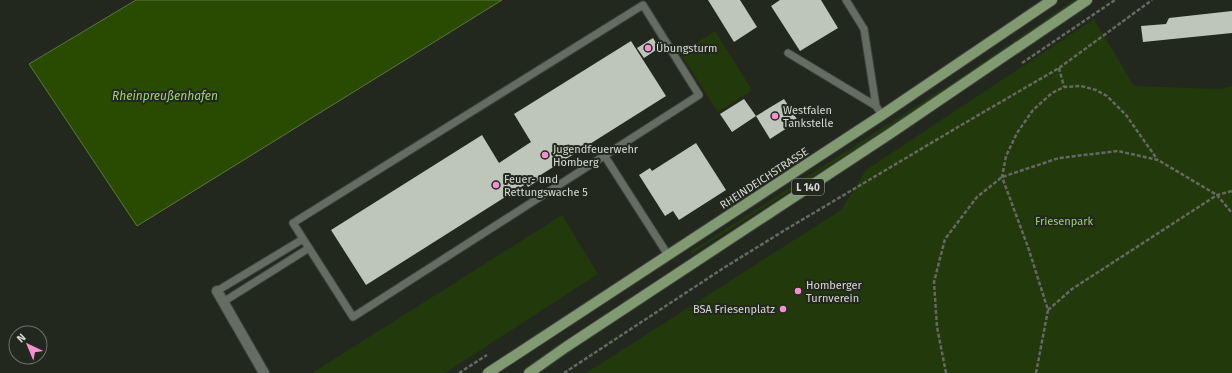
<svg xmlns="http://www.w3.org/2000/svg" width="1232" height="373" viewBox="0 0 1232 373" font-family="'Fira Sans',sans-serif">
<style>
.green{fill:#21390b}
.water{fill:#294b00;stroke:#5d763f}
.building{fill:#bec5b9}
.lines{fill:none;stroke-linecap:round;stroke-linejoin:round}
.lane-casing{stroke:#41453e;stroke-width:9}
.street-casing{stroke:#41453e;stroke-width:12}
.primary-casing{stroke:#41453e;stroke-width:12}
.path{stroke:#656961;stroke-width:2.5;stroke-dasharray:4 2;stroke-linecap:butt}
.lane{stroke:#656c61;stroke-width:7}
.street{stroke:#656c61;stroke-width:10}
.primary{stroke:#829a72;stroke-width:10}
.poi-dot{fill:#f690d0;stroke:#23281f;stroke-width:1.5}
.labels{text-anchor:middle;stroke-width:4;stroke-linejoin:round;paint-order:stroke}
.shield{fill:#23281f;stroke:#a0a59d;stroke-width:1}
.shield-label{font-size:10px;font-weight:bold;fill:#d6dad3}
.poi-label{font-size:11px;fill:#d6dad3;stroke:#23281f;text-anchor:start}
.street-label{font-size:11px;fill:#d6dad3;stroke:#23281f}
.park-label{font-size:11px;fill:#9cd073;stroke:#23281f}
.water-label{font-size:12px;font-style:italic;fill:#9dd174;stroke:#23281f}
</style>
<rect width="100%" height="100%" fill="#23281f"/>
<path class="green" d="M1074,0H1079L957,84L693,253L690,252L955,81Z
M1094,19L1134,86L1220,89L1232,86V373H586L841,210L866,170Z
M715,31L752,90L718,112L680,53Z
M562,215L598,274L445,373H312Z"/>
<path class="water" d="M136,0H502L137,226L29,64Z"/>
<path class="building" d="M708,0H740L757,27L734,42Z
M780,0H821L838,28L800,51L771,6Z
M1232,11V33L1143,42L1141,26L1166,24L1169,18Z
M653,38L659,48L644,58L637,48Z
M631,41L666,96L539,176L540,179L528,187L526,184L366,285L331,230L482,135L499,163L531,142L514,114Z
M744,99L756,116L732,132L720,114Z
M784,99L798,121L770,139L756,116Z
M696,143L726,190L679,220L673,211L665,216L639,175L650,168L652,171Z"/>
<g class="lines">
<g class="lane-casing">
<path id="lane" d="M846,0L864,29L876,106L882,115
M643,5L699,95L353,317L293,223Z
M788,53L876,106
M604,155L668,255
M217,291L303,239
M223,302L309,248"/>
</g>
<g class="street-casing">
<path id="street" d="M217,291L264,373"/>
</g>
<g class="primary-casing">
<path id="primary" d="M488,373L882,115L1052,0
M529,373L566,347L891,133L1087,0"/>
</g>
<path class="path" d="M1022,63L1115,0
M1059,68L1064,87
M1048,310L1072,289L1217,195L1232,191
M459,373L487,355
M564,373L722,269L785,230L958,127L1059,68L1152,0
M946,373L937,327L934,282L945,239L977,197L1002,177L1059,158L1118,151L1158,160L1217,195L1232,213
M1036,373L1048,310L1028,247L1002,177L1006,156L1017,133L1033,110L1052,93L1064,87L1081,86L1096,90L1107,96L1126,115L1157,159"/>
<use href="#lane" class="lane"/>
<use href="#street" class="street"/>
<use href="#primary" class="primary"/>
</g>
<g class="poi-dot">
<circle cx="648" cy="48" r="4"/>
<circle cx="775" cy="116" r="4"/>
<circle cx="545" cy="155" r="4"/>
<circle cx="496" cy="185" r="4"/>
<circle cx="798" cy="291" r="4"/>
<circle cx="783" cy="309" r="4"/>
</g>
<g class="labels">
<rect class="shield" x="792" y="179" width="32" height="16" rx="3"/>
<g class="shield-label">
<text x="808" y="191">L 140</text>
</g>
<g class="poi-label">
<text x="656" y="52">Übungsturm</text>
<text x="783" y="114">Westfalen<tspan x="783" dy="13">Tankstelle</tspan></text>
<text x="553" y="153">Jugendfeuerwehr<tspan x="553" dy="13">Homberg</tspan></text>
<text x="504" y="183">Feuer- und<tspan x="504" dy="13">Rettungswache 5</tspan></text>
<text x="806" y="289">Homberger<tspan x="806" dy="13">Turnverein</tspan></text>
<text x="775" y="313" text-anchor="end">BSA Friesenplatz</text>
</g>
<g class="street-label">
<text transform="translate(764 178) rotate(-33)" y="4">RHEINDEICHSTRASSE</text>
</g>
<g class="park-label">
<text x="1064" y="225">Friesenpark</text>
</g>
<g class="water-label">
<text x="165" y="100">Rheinpreußenhafen</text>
</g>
</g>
<g transform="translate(28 345) rotate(316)"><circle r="19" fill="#23281f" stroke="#6b6f67"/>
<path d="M0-3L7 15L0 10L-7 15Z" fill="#f690d0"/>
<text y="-6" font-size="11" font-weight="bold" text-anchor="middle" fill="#d6dad3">N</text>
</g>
</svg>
